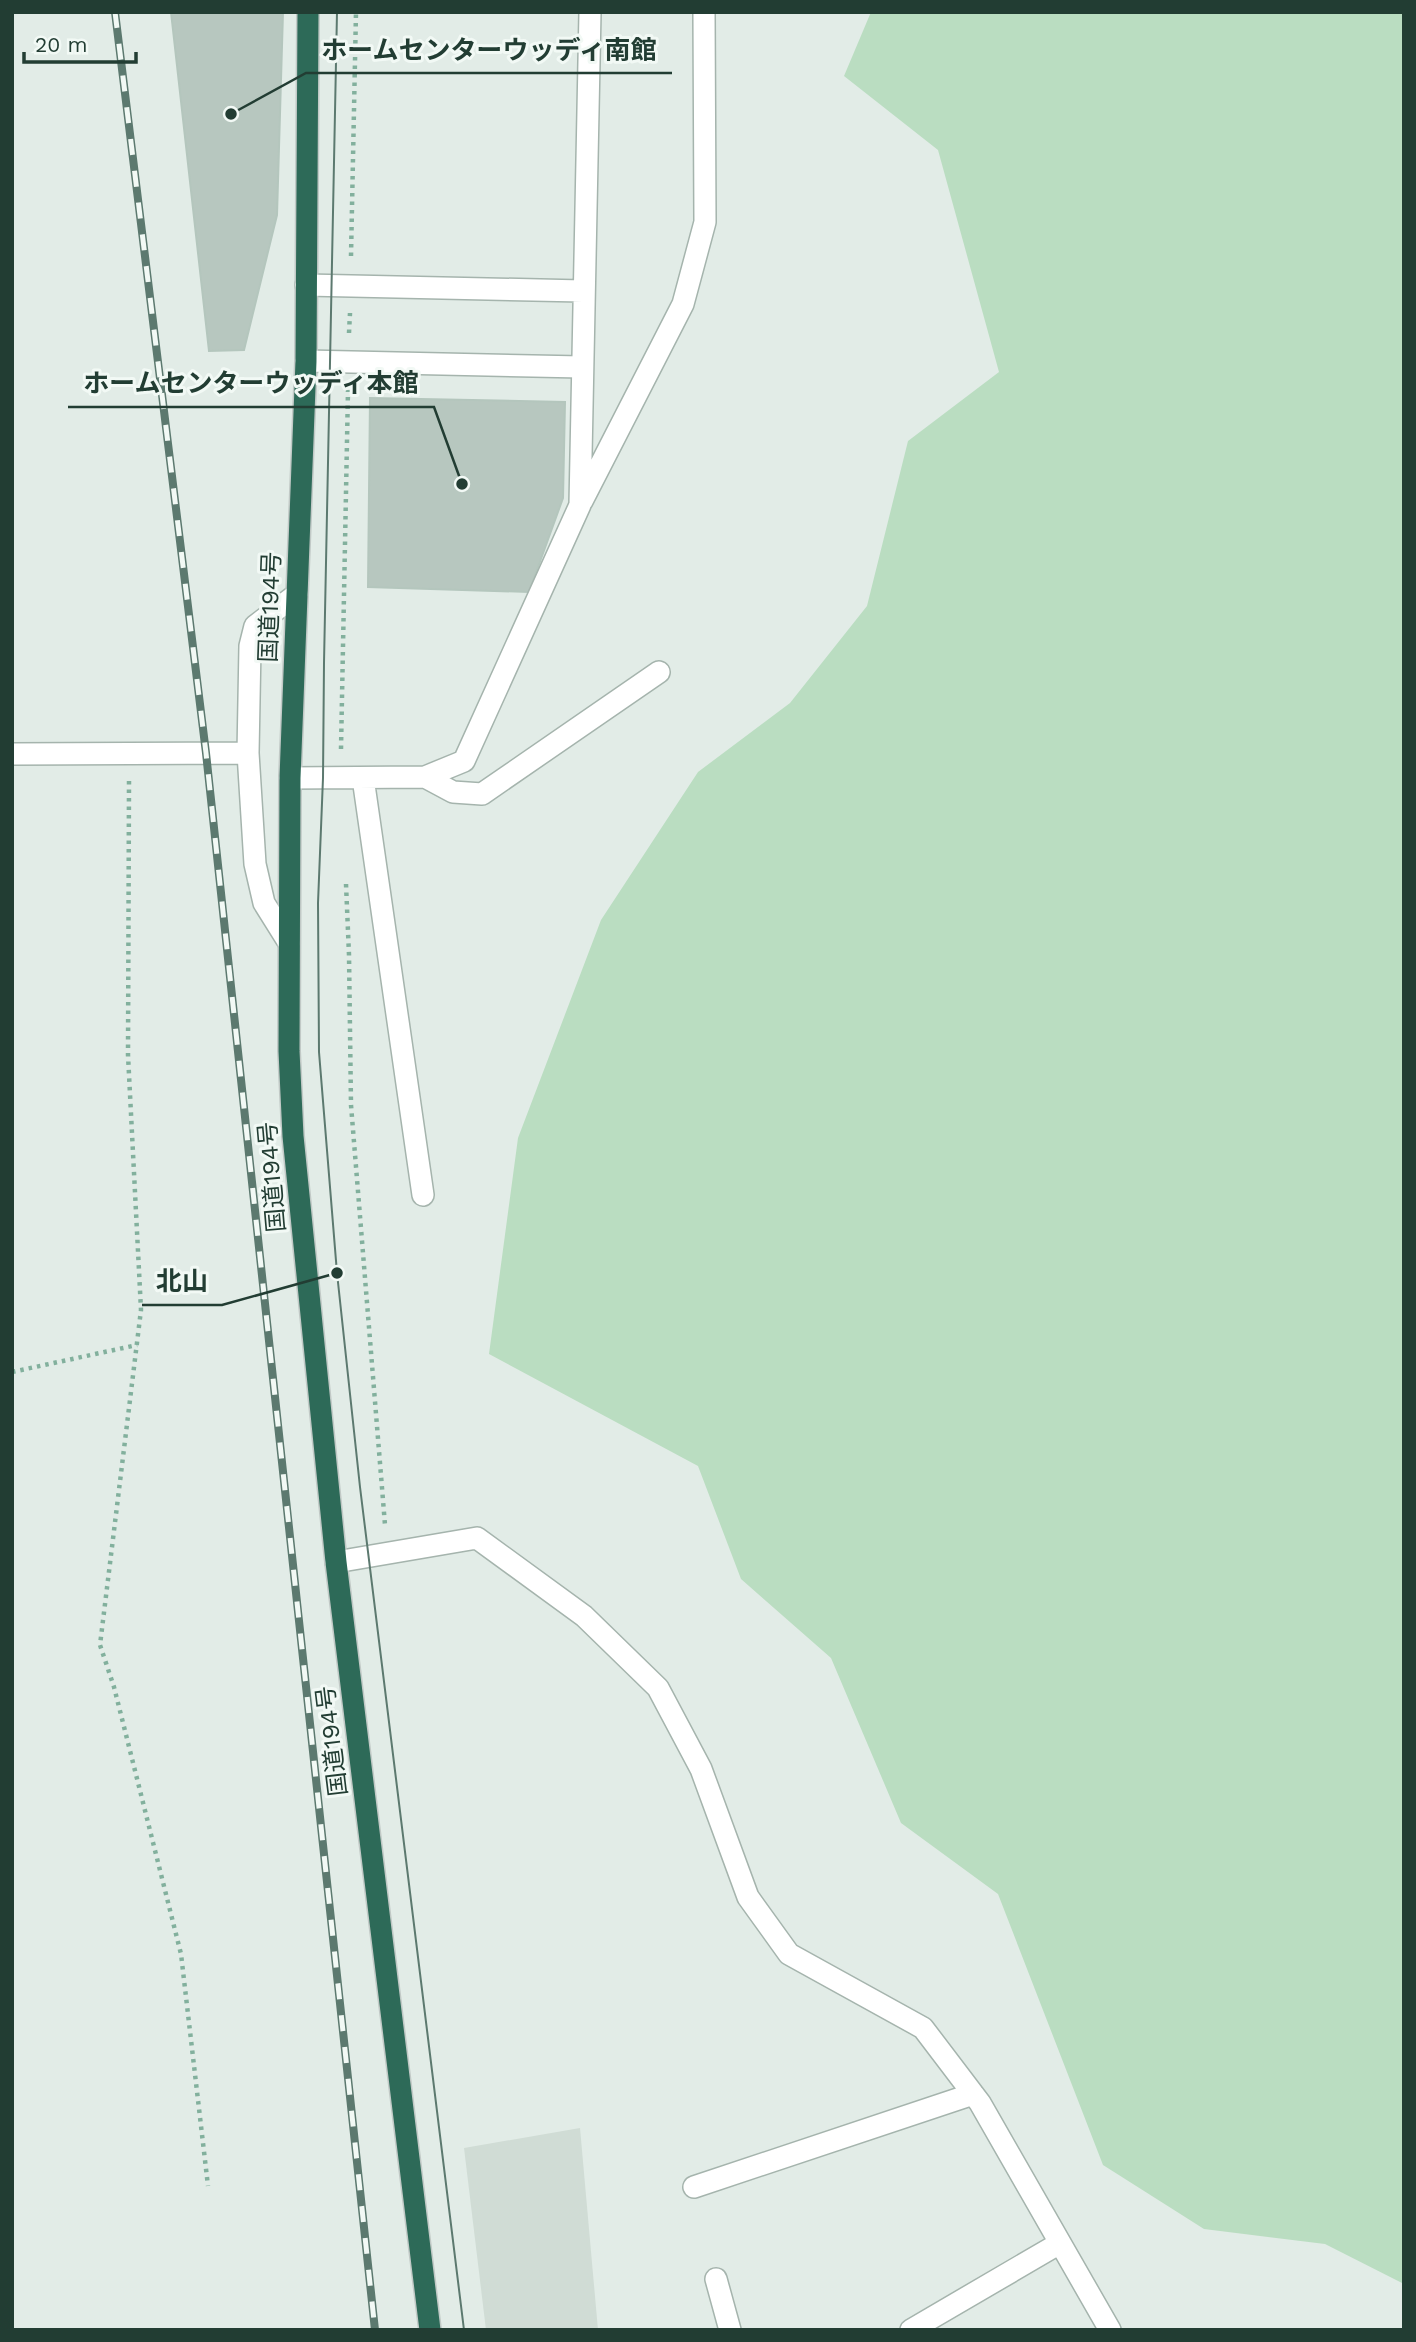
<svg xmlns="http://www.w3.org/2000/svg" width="1416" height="2342" viewBox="0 0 1416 2342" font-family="'Work Sans','Noto Sans JP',sans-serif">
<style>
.built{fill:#d0dcd5}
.green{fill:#baddc1}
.building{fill:#b7c7bf;stroke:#b4c6bd;stroke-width:2}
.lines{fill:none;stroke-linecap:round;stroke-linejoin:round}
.lane-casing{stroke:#a5b4ad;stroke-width:24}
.street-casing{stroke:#a5b4ad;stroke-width:24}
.highway-casing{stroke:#c1c9c6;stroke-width:24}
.path{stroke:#82b09d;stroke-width:4.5;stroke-dasharray:3.5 5;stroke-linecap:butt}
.lane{stroke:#fff;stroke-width:21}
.street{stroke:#fff;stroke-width:21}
.highway{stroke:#2d6a58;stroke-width:21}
.tram{stroke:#5c796f;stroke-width:2}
.rail-casing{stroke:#5c796f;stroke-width:8}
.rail{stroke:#f2f9f5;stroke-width:5;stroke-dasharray:16;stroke-linecap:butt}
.labels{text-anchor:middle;stroke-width:6;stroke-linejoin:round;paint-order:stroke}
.street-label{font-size:24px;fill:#223d33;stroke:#f2f9f5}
.leader{fill:none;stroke:#223d33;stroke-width:2.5}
.callout-dot{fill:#223d33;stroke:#f2f9f5;stroke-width:2.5}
.callout-label{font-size:26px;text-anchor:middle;font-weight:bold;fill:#223d33;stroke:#f2f9f5;stroke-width:6;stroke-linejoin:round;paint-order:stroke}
</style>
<rect width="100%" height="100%" fill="#e2ece7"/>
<path class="built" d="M580,2128L598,2330H486L464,2148Z"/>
<path class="green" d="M871,12H1404V2284L1325,2244L1204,2229L1103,2165L998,1894L901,1823L831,1658L741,1579L698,1466L489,1354L518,1138L601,920L698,772L790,703L867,606L908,441L999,372L938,150L844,76Z"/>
<path class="building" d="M171,12H283L277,215L244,350L209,351Z
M370,398L565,402L563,498L529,592L368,587Z"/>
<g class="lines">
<g class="lane-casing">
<path id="lane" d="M306,361L582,367"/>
</g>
<g class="street-casing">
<path id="street" d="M306,285L583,291
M582,501L683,304L705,222L704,12
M248,753L250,646L255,626L297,594
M12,754L248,753L255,864L264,903L289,943
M425,777L453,792L482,794L659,672
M290,778L425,777L464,761L580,505L590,12
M363,778L423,1195
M336,1562L477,1538L584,1616L658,1688L701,1769L748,1897L789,1954L923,2028L980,2103L1110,2330
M694,2187L973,2094
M716,2279L730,2330
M911,2330L1060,2243"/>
</g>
<g class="highway-casing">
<path id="highway" d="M308,12L306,361L290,778L289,1051L293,1136L336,1562L430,2330"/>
</g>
<path class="path" d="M351,256L356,12
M349,333L350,313
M341,749L348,390
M129,781L128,1055L141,1310L100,1645L114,1687L181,1954L208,2186
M346,884L349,955L351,1105L385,1525
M12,1372L137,1345"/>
<use href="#lane" class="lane"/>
<use href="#street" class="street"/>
<use href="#highway" class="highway"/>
<path class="tram" d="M337,12L324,663L323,778L318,903L319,1052L337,1273L360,1487L464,2330"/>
<g class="rail-casing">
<path id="rail" d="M115,12L206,753L375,2330"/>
</g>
<use href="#rail" class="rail"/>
</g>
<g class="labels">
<g class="street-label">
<text transform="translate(270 607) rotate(-88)" y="8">国道194号</text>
<text transform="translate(272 1177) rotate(-95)" y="8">国道194号</text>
<text transform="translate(332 1741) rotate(-97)" y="8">国道194号</text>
</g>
</g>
<path class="leader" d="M231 114L306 73H672M462 484L434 407H68M337 1273L222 1305H142"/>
<g class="callout-dot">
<circle cx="231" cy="114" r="7"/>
<circle cx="462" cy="484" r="7"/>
<circle cx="337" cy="1273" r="7"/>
</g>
<g class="callout-label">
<text x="489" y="59">ホームセンターウッディ南館</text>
<text x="251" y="392">ホームセンターウッディ本館</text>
<text x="182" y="1290">北山</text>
</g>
<rect width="1416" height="2342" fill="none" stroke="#223d33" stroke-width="28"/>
<path d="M24 52v10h112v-10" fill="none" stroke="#223d33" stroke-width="3.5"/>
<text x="35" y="52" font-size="21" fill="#223d33" stroke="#f2f9f5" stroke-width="5" paint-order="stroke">20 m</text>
</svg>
